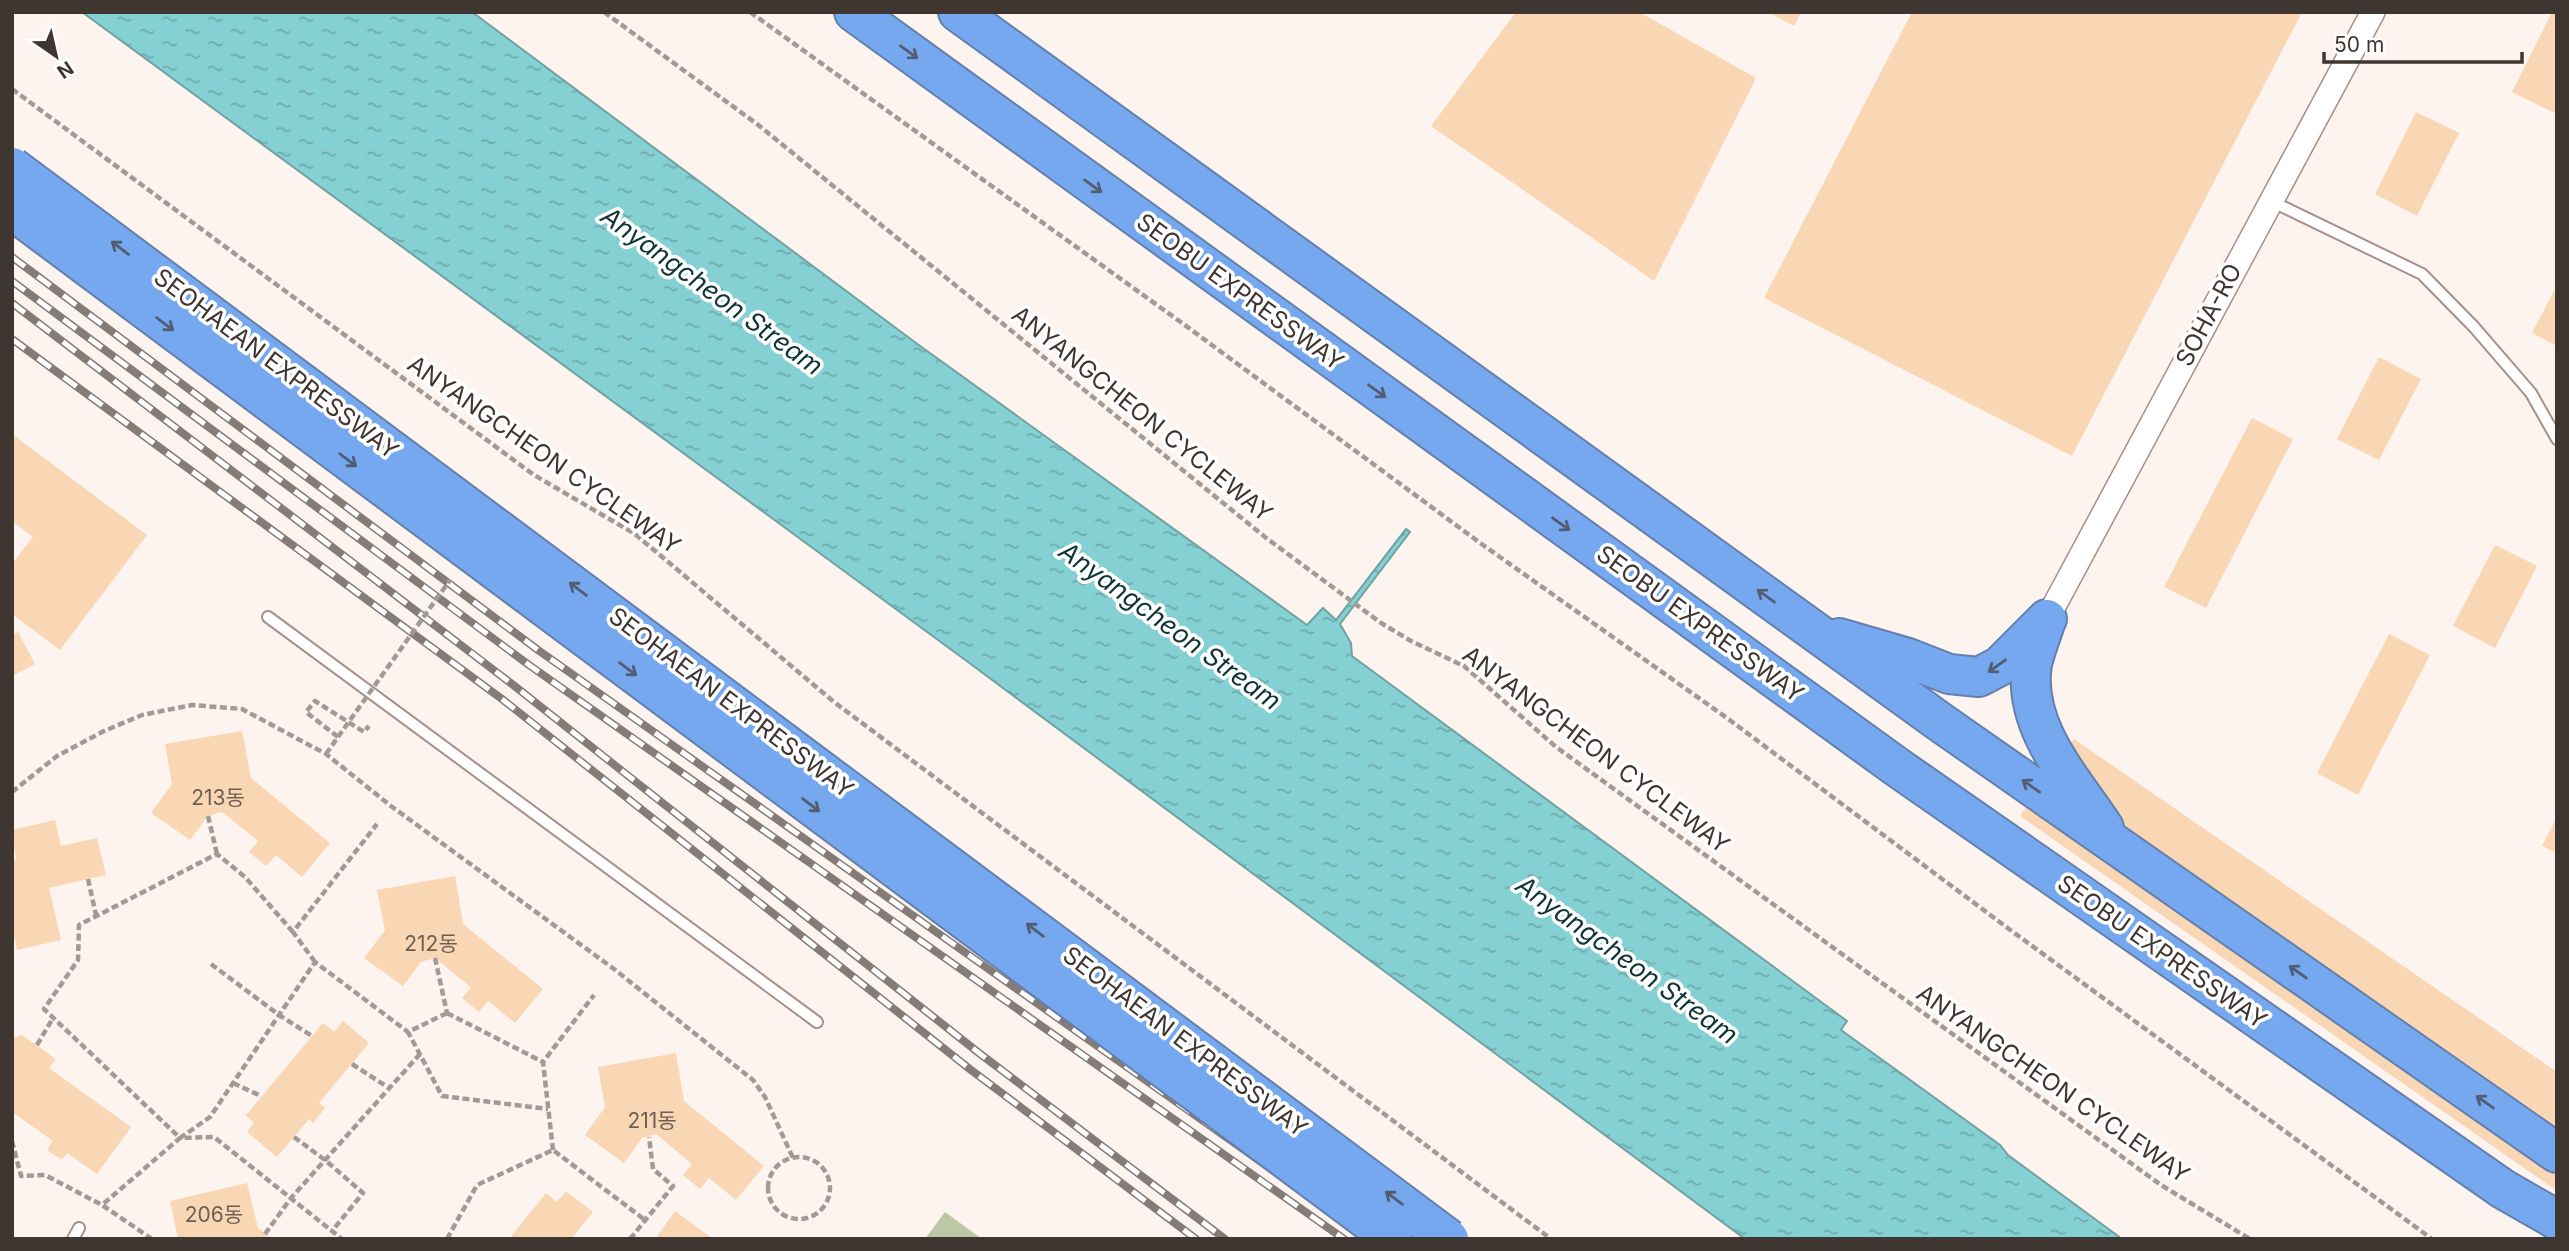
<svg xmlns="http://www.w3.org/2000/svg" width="2569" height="1251" viewBox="0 0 2569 1251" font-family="Inter,'Noto Sans KR',sans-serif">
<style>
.pitch{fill:#bcc7a5}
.water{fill:url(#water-ripples);stroke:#70a2a2;stroke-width:2}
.building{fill:#f9d7b4}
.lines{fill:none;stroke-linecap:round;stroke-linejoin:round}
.lane-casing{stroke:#a79187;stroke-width:14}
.street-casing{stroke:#a79187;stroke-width:26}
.highway-casing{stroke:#6380ad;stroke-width:42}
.path{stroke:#a39995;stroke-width:4.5;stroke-dasharray:7 3.5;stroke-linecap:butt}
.lane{stroke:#fff;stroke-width:10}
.street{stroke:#fff;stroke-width:23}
.highway{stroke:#76a8f0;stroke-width:38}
.rail-casing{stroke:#857b77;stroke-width:8}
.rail{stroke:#fff;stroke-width:5;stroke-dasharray:16;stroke-linecap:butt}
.highway-bridge-casing{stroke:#6380ad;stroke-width:42;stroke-linecap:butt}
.path-bridge{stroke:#a39995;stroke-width:4.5;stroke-dasharray:7 3.5;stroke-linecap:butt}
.highway-bridge{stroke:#76a8f0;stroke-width:38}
.oneway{stroke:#525d74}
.labels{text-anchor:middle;stroke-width:7;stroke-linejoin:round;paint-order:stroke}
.number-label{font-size:21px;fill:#6e5e52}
.street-label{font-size:24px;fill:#3f3531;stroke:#fff}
.water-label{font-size:26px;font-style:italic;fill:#0f3536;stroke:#fff}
</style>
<defs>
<pattern id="water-ripples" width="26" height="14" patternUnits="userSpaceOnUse" patternTransform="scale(1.75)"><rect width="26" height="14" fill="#85d0d2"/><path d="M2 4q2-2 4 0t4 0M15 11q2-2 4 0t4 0" fill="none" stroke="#6eaaab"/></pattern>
</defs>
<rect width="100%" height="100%" fill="#fdf3ef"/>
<path class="pitch" d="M945,1212L982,1239H925Z"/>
<path class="water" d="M82,12H472L916,343L1307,625L1323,608L1336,620L1406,529L1410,532L1340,624L1351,643L1352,656L1847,1021L1841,1030L2000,1145L2008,1155L2122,1239H1745L968,662Z"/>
<path class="building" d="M1516,12H1639L1756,78L1654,281L1431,126Z
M1768,12H1801L1794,26Z
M1912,12H2302L2072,456L1764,298Z
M2552,12H2557V108L2554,113L2512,92Z
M2416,112L2459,133L2417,216L2375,194Z
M2557,285V346L2532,333Z
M2379,357L2421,379L2379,460L2337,439Z
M2252,418L2293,439L2206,608L2164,587Z
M12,434L147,535L60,650L12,614V564L33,537L12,521Z
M2495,545L2537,566L2495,648L2453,626Z
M18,632L35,664L12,676V635Z
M2389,634L2430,655L2358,795L2317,773Z
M242,731L251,778L330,843L302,877L276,855L266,866L249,852L258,841L222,812L208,816L190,840L151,813L172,784L165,744Z
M2074,739L2557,1072V1191L2020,816Z
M2557,817V853L2542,846Z
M55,820L61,846L97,838L106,875L49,888L61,940L17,950L12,927V860L16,859L12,830Z
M455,876L463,924L543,989L515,1023L488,1001L479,1012L462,998L471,987L435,958L421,962L403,986L364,958L385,930L377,890Z
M343,1021L369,1043L319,1103L325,1108L313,1123L309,1119L277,1157L247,1132L254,1123L246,1115L323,1023L334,1032Z
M22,1035L56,1059L49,1068L131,1127L97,1174L67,1153L62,1160L47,1150L53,1141L12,1112V1038Z
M676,1053L684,1101L764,1166L736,1200L709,1178L700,1189L683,1175L692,1164L656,1134L642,1138L624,1163L585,1135L605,1107L598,1067Z
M247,1183L258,1228L272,1239H178L170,1201Z
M566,1191L593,1212L571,1239H509L546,1193L557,1202Z
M675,1211L713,1239H655Z"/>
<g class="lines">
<g class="lane-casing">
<path id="lane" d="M2271,201L2422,274L2474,327L2531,393L2557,439
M268,617L817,1022
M73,1239L79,1228"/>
</g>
<g class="street-casing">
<path id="street" d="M2047,619L2373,12"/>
</g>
<g class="highway-casing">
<path id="highway" d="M854,12L1897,767L2503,1189L2557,1220
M958,12L1940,722L2557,1153
M2045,623C2041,636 2035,650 2032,664C2022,727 2072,779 2104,828
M1839,638L1908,658L1949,674L1979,677L2000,666L2047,619"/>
</g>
<path class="path" d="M604,12L757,124L1265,537L1381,623L1411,641L1464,666L1556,747L2161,1185L2250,1239
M750,12L1182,323L1483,545L1727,718L2009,929L2432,1239
M12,89L534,475L635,534L834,702L1551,1239
M326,754L338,737L306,712L315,701L364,732L369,726
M12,792L57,756L104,731L142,715L192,705L242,709L326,754L391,806L614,969L753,1080L765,1097L793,1158
M208,816L217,854
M88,879L96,915
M293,932L245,877L217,854L79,925L78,960L44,1009L180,1138L210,1117L315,962L408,1032
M435,958L447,1013
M315,962L293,932L377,824
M211,964L279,1015L312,1036
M447,1013L408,1032L442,1096L548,1109
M447,1013L543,1062
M37,1045L53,1018
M352,1064L389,1088
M233,1083L261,1096
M294,1137L325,1160L363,1193L332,1231
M12,1141L21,1176L45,1175L102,1205
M553,1150L543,1062L594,995
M768 1188a31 31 0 1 1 62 0a31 31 0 1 1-62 0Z
M265,1234L291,1198L420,1054
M152,1239L102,1205L180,1138L214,1137L342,1239
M447,1239L477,1185L553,1150L645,1220
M630,1239L673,1186L653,1169L649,1137"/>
<use href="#lane" class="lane"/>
<use href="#street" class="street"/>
<use href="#highway" class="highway"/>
<g class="rail-casing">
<path id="rail" d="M12,257L538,650L1370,1239
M12,281L529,665L1344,1239
M12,303L512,684L979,1053L1225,1239
M12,339L502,699L971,1070L1196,1239"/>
</g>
<use href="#rail" class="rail"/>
<g class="highway-bridge-casing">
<path id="highway-bridge" d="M12,167L1449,1239
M12,210L1393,1239"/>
</g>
<path class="path-bridge" d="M338,737L450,580"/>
<use href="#highway-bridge" class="highway-bridge"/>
</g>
<defs><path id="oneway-shaft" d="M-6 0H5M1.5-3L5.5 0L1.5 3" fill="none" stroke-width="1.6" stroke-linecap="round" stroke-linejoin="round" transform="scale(1.75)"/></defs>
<g class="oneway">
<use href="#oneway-shaft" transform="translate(909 52) rotate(36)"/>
<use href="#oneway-shaft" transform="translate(1093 186) rotate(36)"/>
<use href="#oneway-shaft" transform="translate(120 248) rotate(-143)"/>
<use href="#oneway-shaft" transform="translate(165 324) rotate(37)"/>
<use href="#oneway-shaft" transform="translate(1377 391) rotate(36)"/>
<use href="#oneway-shaft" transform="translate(348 460) rotate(37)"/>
<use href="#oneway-shaft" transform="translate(1561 524) rotate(36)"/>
<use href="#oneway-shaft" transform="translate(578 589) rotate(-143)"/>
<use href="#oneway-shaft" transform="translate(1766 596) rotate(-144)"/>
<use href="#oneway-shaft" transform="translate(1997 666) rotate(145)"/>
<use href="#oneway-shaft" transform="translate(628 669) rotate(37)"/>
<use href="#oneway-shaft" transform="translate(2031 786) rotate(-145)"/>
<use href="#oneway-shaft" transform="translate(811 805) rotate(37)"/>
<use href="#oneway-shaft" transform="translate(1035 930) rotate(-143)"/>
<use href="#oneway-shaft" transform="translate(2298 972) rotate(-145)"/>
<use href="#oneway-shaft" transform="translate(2485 1102) rotate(-145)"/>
<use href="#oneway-shaft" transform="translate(1394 1198) rotate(-143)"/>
</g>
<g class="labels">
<g class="number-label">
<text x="218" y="805">213동</text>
<text x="431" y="951">212동</text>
<text x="652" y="1128">211동</text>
<text x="214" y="1222">206동</text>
</g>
<g class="street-label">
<text transform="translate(1240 292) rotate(36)" y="8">SEOBU EXPRESSWAY</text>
<text transform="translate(2209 315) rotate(-62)" y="8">SOHA-RO</text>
<text transform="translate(276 364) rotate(37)" y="8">SEOHAEAN EXPRESSWAY</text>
<text transform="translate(1142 414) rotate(39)" y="8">ANYANGCHEON CYCLEWAY</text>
<text transform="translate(544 455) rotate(35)" y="8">ANYANGCHEON CYCLEWAY</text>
<text transform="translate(1700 624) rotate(36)" y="8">SEOBU EXPRESSWAY</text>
<text transform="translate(731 703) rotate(37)" y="8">SEOHAEAN EXPRESSWAY</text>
<text transform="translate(1596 750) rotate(37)" y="8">ANYANGCHEON CYCLEWAY</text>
<text transform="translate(2162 952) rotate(35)" y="8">SEOBU EXPRESSWAY</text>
<text transform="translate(1185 1042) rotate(37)" y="8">SEOHAEAN EXPRESSWAY</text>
<text transform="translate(2053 1084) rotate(35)" y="8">ANYANGCHEON CYCLEWAY</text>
</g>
<g class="water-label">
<text transform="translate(712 291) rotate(36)" y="9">Anyangcheon Stream</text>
<text transform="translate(1170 626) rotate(36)" y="9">Anyangcheon Stream</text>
<text transform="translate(1627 960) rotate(36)" y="9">Anyangcheon Stream</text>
</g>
</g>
<rect width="2569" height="1251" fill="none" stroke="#3f3531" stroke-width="28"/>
<g transform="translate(56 56) rotate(146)" stroke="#ffffff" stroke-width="5" paint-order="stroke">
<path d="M0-5L12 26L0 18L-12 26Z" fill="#3f3531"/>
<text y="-10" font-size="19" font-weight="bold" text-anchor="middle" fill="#3f3531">N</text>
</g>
<path d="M2324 52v10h198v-10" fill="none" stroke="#3f3531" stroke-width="3.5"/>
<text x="2334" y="52" font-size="21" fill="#3f3531" stroke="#ffffff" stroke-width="5" paint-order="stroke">50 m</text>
</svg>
